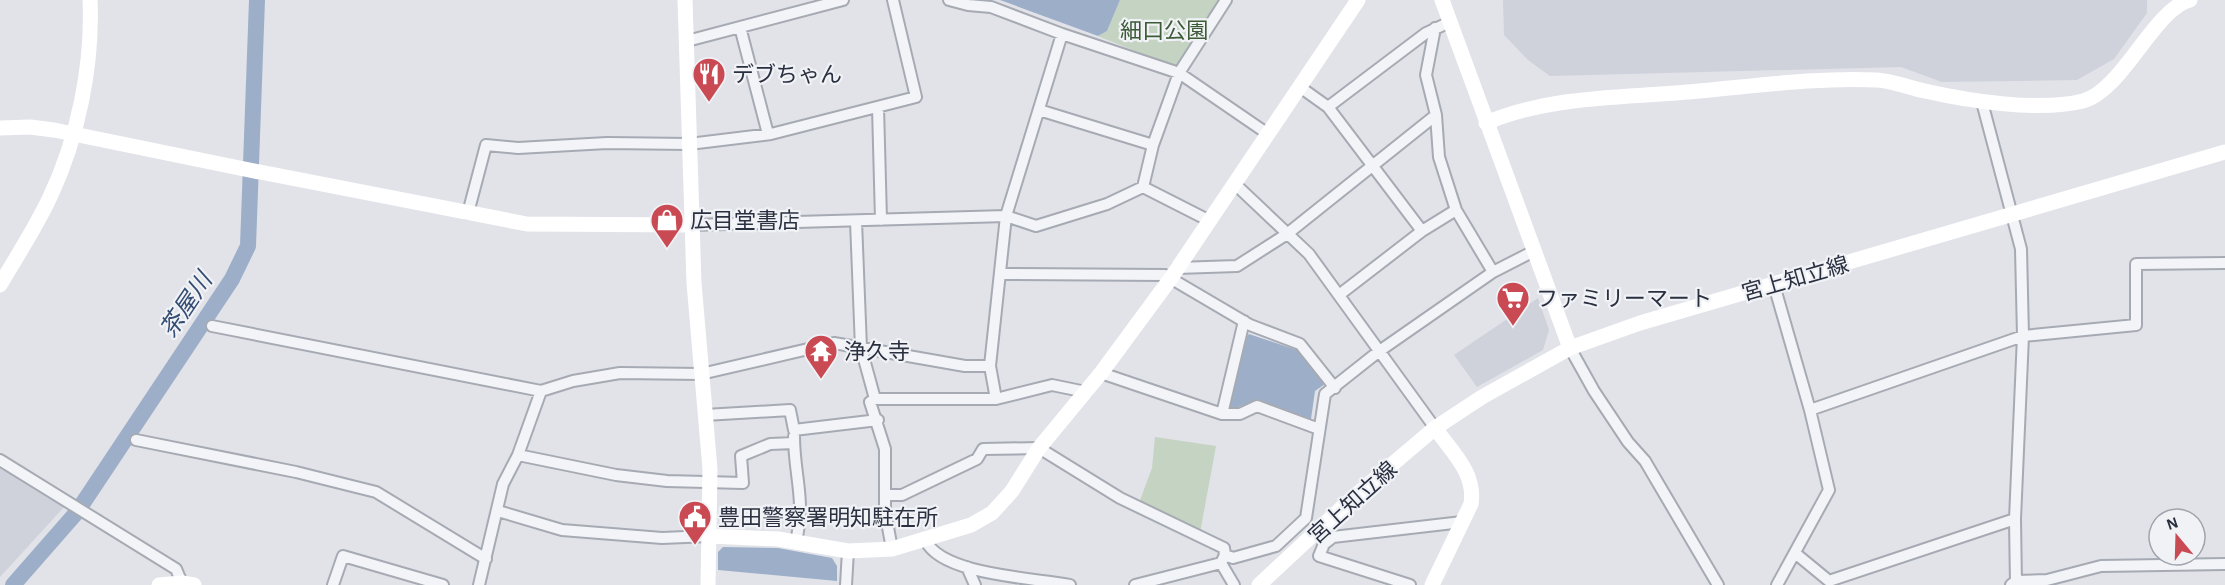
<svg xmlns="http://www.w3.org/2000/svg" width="2225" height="585" viewBox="0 0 2225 585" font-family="'Alegreya Sans','Noto Sans JP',sans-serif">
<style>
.built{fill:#cfd2db}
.green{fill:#c5d3c2}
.water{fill:#9dafc8}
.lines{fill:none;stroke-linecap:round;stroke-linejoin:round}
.river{stroke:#9dafc8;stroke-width:16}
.street-casing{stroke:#a6aab3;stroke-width:14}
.street{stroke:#f3f4f7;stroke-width:10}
.secondary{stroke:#fff;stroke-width:15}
.labels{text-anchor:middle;stroke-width:4.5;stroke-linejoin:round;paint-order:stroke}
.park-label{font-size:22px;fill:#3c5b37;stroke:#f0f2f6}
.poi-label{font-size:22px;fill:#2a3040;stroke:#f0f2f6;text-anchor:start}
.street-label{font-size:22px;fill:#2a3040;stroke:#f0f2f6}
.water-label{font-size:24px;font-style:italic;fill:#354c73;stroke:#f0f2f6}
</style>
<rect width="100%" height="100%" fill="#e1e3e9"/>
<path class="built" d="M1503,0H2147V13L2114,59L2077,80L1942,82L1901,67L1550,76L1528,60L1504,35Z
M1538,298L1549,330L1543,350L1477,387L1454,355Z
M0,463L64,507L0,577Z"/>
<path class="green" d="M1120,0H1221L1180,63L1172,66L1098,36L1107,31Z
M1155,437L1216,446L1200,533L1139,503L1152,468Z"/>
<path class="water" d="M1000,0H1120L1107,31L1098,36Z
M1249,334L1300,351L1325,384L1315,391L1311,419L1261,401L1227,410L1245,338Z
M723,547L778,548L832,558L837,566V581L718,570V552Z"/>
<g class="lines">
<path class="river" d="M13,585L77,512L232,279L248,246L257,0"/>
<g class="street-casing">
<path id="street" d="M949,0L968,5L991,7L1062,34L1179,73L1268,134
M740,27L768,134
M1435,28L1426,75L1436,115L1439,157L1456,210L1493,272
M687,41L843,0
M1300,87L1328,107L1422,231L1339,295
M1982,102L2021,249L2023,336L2015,519L2016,585
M878,107L881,220
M1328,107L1426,33L1450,22
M1039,110L1153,145
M1235,184L1309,254L1435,428
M1143,187L1153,145L1179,73L1226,0
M1143,187L1208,220
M468,213L486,145L518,148L607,143L689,144L771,134L916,97L893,0
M856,221L861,348L875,399
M692,225L1006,216L1036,226L1107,204L1143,187
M1422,231L1456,210
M1177,268L1237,266L1287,234L1436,115
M1001,274L1165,275L1250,325L1300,344L1335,388
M1774,285L1810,410L1829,490L1777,585
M212,326L541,391L573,381L620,373L701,374L834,343L965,366H990
M1570,348L1594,391L1628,442L1645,461L1718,585
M1101,373L1222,414H1240L1257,406L1319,429
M996,399L990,366L1006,216L1062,34
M1810,410L2023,336L2136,325V264L2225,263
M1222,414L1244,321
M705,415L790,410L794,430L878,420
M794,436C794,476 806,499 796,541
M136,440L296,472L376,492L486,559
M518,455L616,475L667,481L743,483L741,456L770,444L794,443
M0,460L176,569L182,583
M886,495H902L977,459L983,449L1039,448L1120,498L1224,548L1225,555L1221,563L1135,585
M498,511L562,530L662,538L709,536
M926,541C942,575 1035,578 1070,585
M892,549L885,511V449L870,402L875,399H996L1052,385L1086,392
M1795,553L1829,581L2015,519
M1225,555L1233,558L1276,546L1306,518L1325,394L1378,352L1493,272L1534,251
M1221,563L1234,585
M967,567L975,585
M333,585L343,556L443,585
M479,585L503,484L518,455L541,391
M846,585L848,551
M1410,585L1319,556L1324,544L1333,537L1462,522
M2011,585L2016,581L2047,580L2101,566L2225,564"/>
</g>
<use href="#street" class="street"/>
<path class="secondary" d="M685,0L694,283L710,469L708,585
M1442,0L1570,348
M1486,123C1548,96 1621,98 1687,92C1749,87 1814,77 1877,80C1893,81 1910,88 1925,91C1969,101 2039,112 2083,101C2123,90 2154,9 2190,0
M0,128L30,127L54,130L259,172
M260,172L527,224L692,225
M0,285C17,256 36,227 50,197C78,138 93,65 90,0
M709,536L778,539L848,551L892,549L971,525L992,513L1012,491L1039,448L1101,373L1171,278L1358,0
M159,585L182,583L194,585
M1259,585L1349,501L1435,428L1482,397L1570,348L1640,323L2225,152
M1432,585L1471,504C1476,473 1452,452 1435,428"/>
</g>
<defs>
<g id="restaurant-pin" transform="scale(1.725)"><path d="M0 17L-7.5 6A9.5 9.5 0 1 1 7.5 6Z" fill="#ca4a54" stroke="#f0f2f6"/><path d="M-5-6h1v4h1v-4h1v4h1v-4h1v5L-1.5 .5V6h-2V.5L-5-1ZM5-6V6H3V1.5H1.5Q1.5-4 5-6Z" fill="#fff"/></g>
<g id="shop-pin" transform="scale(1.725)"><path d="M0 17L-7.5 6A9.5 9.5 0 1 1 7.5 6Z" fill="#ca4a54" stroke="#f0f2f6"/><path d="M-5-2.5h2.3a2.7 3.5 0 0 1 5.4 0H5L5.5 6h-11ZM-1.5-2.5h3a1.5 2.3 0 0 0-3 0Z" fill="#fff"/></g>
<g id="supermarket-pin" transform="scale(1.725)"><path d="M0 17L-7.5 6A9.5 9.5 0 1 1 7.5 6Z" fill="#ca4a54" stroke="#f0f2f6"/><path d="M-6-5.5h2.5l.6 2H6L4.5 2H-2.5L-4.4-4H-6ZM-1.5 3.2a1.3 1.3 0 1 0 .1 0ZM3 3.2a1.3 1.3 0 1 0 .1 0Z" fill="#fff"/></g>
<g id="temple-pin" transform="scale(1.725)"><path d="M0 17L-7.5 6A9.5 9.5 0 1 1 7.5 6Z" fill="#ca4a54" stroke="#f0f2f6"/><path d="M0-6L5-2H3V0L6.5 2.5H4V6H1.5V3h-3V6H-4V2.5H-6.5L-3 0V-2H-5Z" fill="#fff"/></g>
<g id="civic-pin" transform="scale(1.725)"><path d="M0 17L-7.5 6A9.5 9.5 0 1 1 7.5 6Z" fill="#ca4a54" stroke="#f0f2f6"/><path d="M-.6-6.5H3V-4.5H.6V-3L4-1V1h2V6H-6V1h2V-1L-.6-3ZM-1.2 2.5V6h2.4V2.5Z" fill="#fff"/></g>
</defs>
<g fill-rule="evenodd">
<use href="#restaurant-pin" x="709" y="74"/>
<use href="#shop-pin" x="667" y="220"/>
<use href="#supermarket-pin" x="1513" y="298"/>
<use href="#temple-pin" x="821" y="351"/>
<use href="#civic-pin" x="695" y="517"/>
</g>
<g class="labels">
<g class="park-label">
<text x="1164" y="38">細口公園</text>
</g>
<g class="poi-label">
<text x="732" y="82">デブちゃん</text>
<text x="690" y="228">広目堂書店</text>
<text x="1536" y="306">ファミリーマート</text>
<text x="844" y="359">浄久寺</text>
<text x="718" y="525">豊田警察署明知駐在所</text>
</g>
<g class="street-label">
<text transform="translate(1795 278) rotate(-16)" y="8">宮上知立線</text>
<text transform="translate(1352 502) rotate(-42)" y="8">宮上知立線</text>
</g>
<g class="water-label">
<text transform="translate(186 305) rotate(-56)" y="8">茶屋川</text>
</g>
</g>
<g transform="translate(2177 537) rotate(341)"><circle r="28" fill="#f0f2f6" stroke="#a1a4ad" stroke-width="1.5"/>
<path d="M0-4.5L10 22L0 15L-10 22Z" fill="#ca4a54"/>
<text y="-9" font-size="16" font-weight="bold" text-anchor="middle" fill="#2a3040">N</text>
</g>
</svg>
